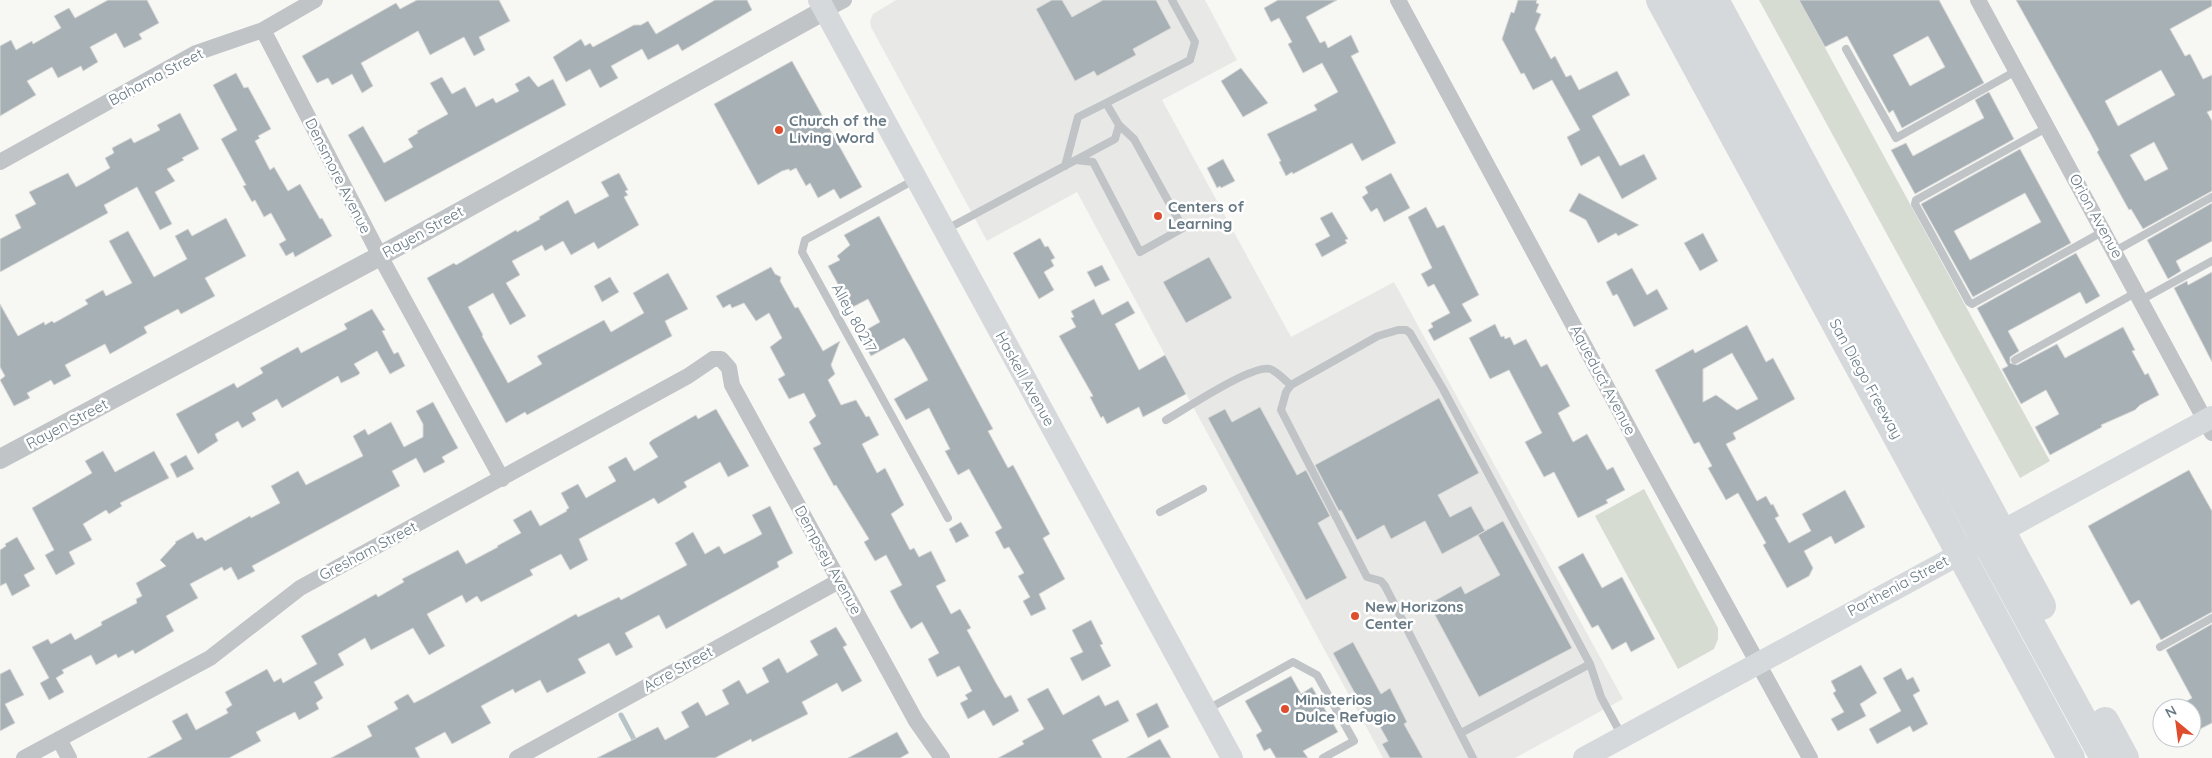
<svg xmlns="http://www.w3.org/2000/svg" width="2212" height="758" viewBox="0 0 2212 758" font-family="Quicksand,sans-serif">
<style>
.built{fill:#e8e8e7}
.green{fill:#d7dcd3}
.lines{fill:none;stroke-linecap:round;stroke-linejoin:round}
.stream{stroke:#b7c4c7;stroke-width:5}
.building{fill:#a7b0b5;stroke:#d8d8d6;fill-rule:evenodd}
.service{stroke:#c0c4c7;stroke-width:8}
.minor{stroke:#c0c4c7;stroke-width:16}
.tertiary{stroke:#c0c4c7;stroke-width:20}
.secondary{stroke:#d5d9dc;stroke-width:22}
.motorway{stroke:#d5d9dc;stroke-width:28}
.poi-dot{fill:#dd4d2e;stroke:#fff;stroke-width:2}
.labels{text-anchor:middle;stroke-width:5;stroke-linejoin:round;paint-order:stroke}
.street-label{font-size:15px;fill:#677984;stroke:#fff}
.poi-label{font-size:15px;font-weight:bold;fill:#677984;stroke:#fff;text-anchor:start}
</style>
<rect width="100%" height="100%" fill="#f7f7f4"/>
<path class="built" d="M896,0H1205L1237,60L1162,100L1291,337L1394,282L1623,699L1515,758H1383L1077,192L987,241L871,27L870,21L873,14Z"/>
<path class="green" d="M1759,0H1799L2050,461L2020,478Z
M1644,489L1718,628V639L1714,649L1678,669L1595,516Z"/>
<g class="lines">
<path class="stream" d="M621,715L637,745"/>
</g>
<path class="building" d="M108,0H147L159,23L139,34L142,39L124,48L116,33L90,47L98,62L83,71L81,66L58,78L52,67L27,81L36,95L0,116V46L11,40L16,50L32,41L33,44L61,28L54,16L69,8L75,18Z
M417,0H499L510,21L479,37L485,50L474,56L464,37L430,55L418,31L361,63L373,86L362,93L352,74L332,85L328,78L317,83L302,56L396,3L400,9Z
M715,0H747L752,10L682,51L678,44L648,60L642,49L611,66L618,78L600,88L590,69L566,82L553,57L581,39L585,46L590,43L593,47L634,25H641L648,21L656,34Z
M1052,0H1062L1072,17L1103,0H1156L1171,28L1133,49L1136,55L1097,76L1094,71L1075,81L1036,9Z
M1278,0H1337L1306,17L1320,43L1325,41L1328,48L1351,35L1359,52L1351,56L1396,143L1362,161L1352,143L1293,174L1292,172L1286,176L1279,162L1281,161L1267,134L1317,110L1314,105L1338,92L1322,63L1303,73L1288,44L1292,42L1279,18L1271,22L1264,8Z
M1518,0H1537L1536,3L1539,4L1536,12L1541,14L1535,29L1551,59L1555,56L1566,77L1571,75L1579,90L1617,71L1630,95L1592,116L1620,166L1644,154L1657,179L1622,199L1599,156L1581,166L1567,137L1580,130L1552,80L1533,90L1524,73L1521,74L1502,39L1511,12L1514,13Z
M1799,0H1939L1984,83L1902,128L1893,110L1889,113L1847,36L1825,47ZM1928,36L1945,67L1910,86L1893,55Z
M2016,0H2212V6L2170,29L2185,56L2190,54L2203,79L2212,75V110L2207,112L2212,121V191L2143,229L2131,209L2129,210L2097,152L2099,150L2090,133ZM2161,70L2175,95L2118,126L2105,101ZM2154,142L2168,169L2145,181L2130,155Z
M792,61L862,187L840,199L834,189L818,198L810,183L806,186L796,168L790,171L789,169L782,171L758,185L714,104Z
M1241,68L1268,103L1243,117L1221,81Z
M236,73L244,88L248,87L271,129L258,136L260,138L255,141L270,170L274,167L288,191L300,184L320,219L322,218L332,236L295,257L293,252L286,256L279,244L286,240L271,213L264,217L255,200L252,202L243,186L246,185L221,139L237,130L213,85Z
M529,76L538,87L553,79L566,105L385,202L348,135L363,126L384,163L413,147L408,139L418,133L417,131L448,114L430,83L442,77L452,94L465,87L476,107L493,98L496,103L519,91L515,84Z
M1989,92L2014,139L1915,194L1891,150L1906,143L1913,156L1984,118L1975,100Z
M180,113L199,149L182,158L184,160L167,169L175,181L155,192L172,224L160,230L137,187L104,205L108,213L0,272V239L21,228L15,215L36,204L29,192L68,173L76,187L84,183L110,168L105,158L114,153L112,148L131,138L134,143L160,130L157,125Z
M2020,149L2071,243L1973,297L1921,204ZM2025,193L2041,222L1970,260L1954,231Z
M1223,159L1235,181L1221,188L1220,186L1217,188L1207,168Z
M619,173L628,190L625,191L628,195L624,197L639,225L598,249L594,242L571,255L563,241L545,251L542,245L512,261L520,275L506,283L526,316L510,325L493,293L468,307L483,335L482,336L508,383L542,364L537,356L604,320L611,332L644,313L633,293L668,273L688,309L665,321L672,336L527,415L525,412L506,423L427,278L454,263L456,265L516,230L517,232L540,219L539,217L568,200L575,214L609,196L601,182Z
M1391,173L1410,208L1384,222L1377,208L1371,212L1362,197L1368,193L1365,187Z
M1579,193L1639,225L1618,236L1616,233L1598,243L1586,220L1569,211Z
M2212,203V241L2176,261L2181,271L2168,279L2147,240Z
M1426,207L1437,228L1444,225L1479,295L1462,304L1472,321L1434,341L1428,330L1433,327L1431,323L1450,313L1434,284L1428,287L1421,274L1432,268L1408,217Z
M1332,212L1348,239L1345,240L1347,243L1322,257L1315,244L1330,236L1320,218Z
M879,216L993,429L988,431L1008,468L1013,465L1050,534L1043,538L1065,579L1039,594L1046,609L1031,616L1023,601L1030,597L1018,576L1024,573L1009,547L1004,549L995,532L1002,528L969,469L958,475L945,451L950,449L929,408L906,420L894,399L928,380L909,345L904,338L871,356L859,334L880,322L868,299L851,308L828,266L840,260L837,256L850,245L844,235Z
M226,218L246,256L205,278L215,296L181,314L178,309L144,327L147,333L110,354L105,344L65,365L71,376L54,385L51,380L27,393L30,398L14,406L0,380L5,376L0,367V304L18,336L44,322L45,325L52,321L54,323L88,304L85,300L103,290L106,296L132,283L109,241L128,231L154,277L187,259L175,236L188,229L192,236Z
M1703,233L1718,261L1700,271L1684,243Z
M1040,238L1045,247L1048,246L1055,258L1051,260L1054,266L1044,272L1054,290L1039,299L1013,253Z
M2076,253L2100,296L2086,304L2080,292L2008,331L2019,351L2010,357V363L2017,365L2057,344L2065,358L2123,327L2135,350L2132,351L2145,375L2148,373L2159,395L2140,405L2135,410L2101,425L2102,427L2050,455L2035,427L2059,414L2046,390L2021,404L2002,369L2008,366L1977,308Z
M1209,257L1232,298L1186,323L1163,282Z
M1102,265L1110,280L1095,287L1087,272Z
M771,267L775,274L781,277L780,281L795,308L798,307L823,351L840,341L831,365L835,374L828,380L841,405L856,400L866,417L869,416L879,435L862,444L877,473L885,468L904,505L891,514L910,550L914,548L919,557L931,551L946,581L936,586L951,614L960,609L971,628L967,630L996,683L1005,698L1011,695L1019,711L993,726L984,710L968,719L960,703L968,699L965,695L972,691L959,666L937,677L928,659L939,653L922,622L911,629L899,608L890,591L902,585L886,555L875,561L864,542L869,539L836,485L834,486L813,448L821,444L809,422L816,416L804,393L789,399L778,379L785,375L770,347L782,338L769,313L756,321L744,303L732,308L730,304L723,308L716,296Z
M1632,268L1647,295L1657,289L1668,309L1634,327L1617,294L1613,296L1606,282Z
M2212,272V362L2174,288L2187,281L2188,285Z
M610,277L619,292L602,302L594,286Z
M1094,299L1102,315L1128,301L1135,313L1115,324L1139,370L1165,355L1186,394L1143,417L1139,407L1107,424L1103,416L1101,418L1090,397L1093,396L1059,336L1076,327L1071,318L1074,317L1071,311Z
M372,309L385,330L382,331L394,354L398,352L405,366L390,374L377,351L354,364L360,373L358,375L341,383L338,376L282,408L277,399L252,413L256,420L242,428L238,421L215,434L218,441L198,454L176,414L234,383L237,388L263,373L260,368L298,347L301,353L347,329L344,324Z
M1495,324L1501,337L1504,336L1505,339L1510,337L1514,345L1526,339L1541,367L1547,364L1570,406L1558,413L1573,442L1587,434L1607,470L1613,467L1625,490L1606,500L1608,503L1578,518L1554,472L1544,477L1525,442L1542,433L1509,370L1490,379L1469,338Z
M1747,325L1766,362L1773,358L1795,399L1733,433L1736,439L1726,444L1757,501L1766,496L1771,505L1773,504L1779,516L1775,518L1789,543L1811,531L1802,514L1845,490L1865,527L1835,544L1831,536L1804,551L1813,568L1809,576L1787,588L1763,545L1766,543L1738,493L1726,500L1708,468L1712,466L1699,442L1694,444L1655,370L1693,349L1695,353ZM1732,353L1758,399L1737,410L1716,395L1703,402V369Z
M1439,398L1479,473L1438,495L1450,517L1471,506L1485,531L1442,554L1425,521L1391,539L1384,525L1357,540L1341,510L1339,511L1315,465Z
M433,402L458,448L442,457L445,462L424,473L416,458L392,471L400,486L252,566L255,571L238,580L231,567L224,571L222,567L190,584L198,598L166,616L174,631L135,654L133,650L118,658L116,654L96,665L91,655L62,670L64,673L56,678L64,692L49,700L40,683L49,678L32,647L48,639L51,644L71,633L75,640L102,625L101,622L137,603L136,599L142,596L136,583L166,566L160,560L176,543L175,542L193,532L197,539L202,537L205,541L250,516L251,518L280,503L271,486L298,471L306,485L363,456L353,436L365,429L368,435L391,422L404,447L423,437V424L416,411Z
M1260,407L1297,475L1306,470L1330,516L1318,523L1347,578L1306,600L1208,418L1225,409L1232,422Z
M716,409L749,466L728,477L720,462L684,482L687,487L658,504L654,498L579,539L588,560L570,570L561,554L530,570L533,575L481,602L477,596L466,603L462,595L427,614L445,646L429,655L413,628L371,650L365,638L338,654L344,665L314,682L323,698L316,703L319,709L299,720L295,712L283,718L256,732L261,741L229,758H147L182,739L172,721L187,713L196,730L228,713L226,709L232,705L225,692L249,679L267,669L274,682L281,678L283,683L317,664L301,636L376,594L378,597L404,582L402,579L458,550L466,564L498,547L497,546L521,533L513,520L531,510L540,526L567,511L566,510L569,508L561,493L578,484L586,498L616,481L608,467L626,457L634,471L658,457L649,443L652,440L696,415L698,419Z
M103,451L115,472L154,451L169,478L120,503L122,506L109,514L106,510L83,524L92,540L69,552L75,564L56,575L45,555L54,550L32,508L92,473L85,461Z
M186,455L194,469L177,478L170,464Z
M2189,470L2212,511V612L2161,640L2139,600L2131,605L2088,526Z
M770,506L793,553L777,562L779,567L666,629L659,615L625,633L633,647L616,656L609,643L578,659L586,673L547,693L540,680L515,693L513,689L481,706L491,723L452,744L445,732L415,748L420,758H331L372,736L367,726L398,709L394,702L408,694L414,703L424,698L576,614L578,617L619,597L621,600L687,565L675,543L693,532L705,554L719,546L724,554L755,538L762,534L752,515Z
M1503,521L1572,648L1479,697L1429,604L1461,586L1465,594L1500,575L1478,535Z
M961,522L969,536L956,543L949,529Z
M17,537L35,569L24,575L30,586L12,596L6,583L0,586V550L6,546L5,544Z
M1583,553L1602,588L1622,577L1655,639L1631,652L1626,642L1612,650L1598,625L1592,628L1558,567Z
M1091,620L1103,644L1100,645L1111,666L1082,681L1070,658L1083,652L1072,630Z
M2212,624V723L2198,730L2192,718V708H2174L2192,698L2166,650Z
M836,627L847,645L843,647L862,681L842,692L837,683L802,702L808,714L752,742L751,739L715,758H597L658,727L665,740L689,727L681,712L698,702L706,716L729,704L722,690L739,680L747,694L769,682L762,668L779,658L787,673L818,655L810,641Z
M1353,642L1381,694L1390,688L1407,722L1404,724L1423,758H1390L1382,744L1388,741L1375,718L1370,721L1333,653Z
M1861,665L1877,693L1860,704L1866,716L1838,731L1831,719L1844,712L1833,693L1836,691L1831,681Z
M1901,668L1907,680L1913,677L1920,691L1913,695L1928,724L1913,732L1910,726L1877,744L1869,729L1901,711L1883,678Z
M10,669L24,695L5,704L15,723L0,731V674Z
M1291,676L1301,694L1312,687L1338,732L1303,751L1308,758H1276L1270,748L1264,751L1256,735L1262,731L1245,701Z
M1048,688L1063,715L1099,695L1105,706L1118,700L1129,721L1092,740L1102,758H998L1024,744L1022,741L1044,729L1027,699Z
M1157,703L1169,727L1148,738L1136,714Z
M897,732L909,753L900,758H848Z
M1160,739L1171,758H1126Z"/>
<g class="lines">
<path class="service" d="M1846,49L1896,138L2016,71
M2048,127L1916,200L1915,204L1969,302L1972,304L2104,231
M1076,160L1093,162L1140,252L1183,228L1134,139L1119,125
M1065,166L1078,117L1106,103
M914,180L805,240L802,252L948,518
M945,230L1115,139L1119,125L1106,103L1190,60L1195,42L1172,0
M2115,251L2212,197
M2141,300L2212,261
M2015,360L2137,292
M1166,420C1184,410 1252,364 1270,369C1277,371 1285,381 1291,385
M1160,512L1203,489
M2160,647L2212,618
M1208,709L1293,662L1317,675L1354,741L1323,758
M1461,733L1590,664
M1473,758L1385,586L1381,581L1367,577L1281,410L1286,392L1291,385L1378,336L1398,330H1406L1410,333L1443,389L1590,664L1601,697L1621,734"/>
<path class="minor" d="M1398,0L1645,458L1810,758
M1978,0L2212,433
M825,10L844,0
M263,30L380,256L502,479
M0,162L196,53L263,30L315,0
M59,739L69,758
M24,758L210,658L300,588L688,376L713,359H721L729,368L732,385L916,721L942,758
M517,758L839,581"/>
<path class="tertiary" d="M0,459L380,256L825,10"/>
<path class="secondary" d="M819,0L1232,758
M1584,758L2212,417"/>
<path class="motorway" d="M1660,0L2071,758
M1690,0L2104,758
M1715,0L2042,606
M2105,721L2125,758"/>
</g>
<g class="poi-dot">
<circle cx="779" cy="130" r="5"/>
<circle cx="1158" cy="216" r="5"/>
<circle cx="1355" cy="616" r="5"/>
<circle cx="1285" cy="709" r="5"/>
</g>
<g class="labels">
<g class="street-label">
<text transform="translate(156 77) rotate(-28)" y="5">Bahama Street</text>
<text transform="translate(338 176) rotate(63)" y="5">Densmore Avenue</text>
<text transform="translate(2096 216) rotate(61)" y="5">Orion Avenue</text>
<text transform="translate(423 232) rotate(-29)" y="5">Rayen Street</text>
<text transform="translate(854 318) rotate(61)" y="5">Alley 80217</text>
<text transform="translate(1025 379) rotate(61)" y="5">Haskell Avenue</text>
<text transform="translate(1866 379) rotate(61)" y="5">San Diego Freeway</text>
<text transform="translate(1603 380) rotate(62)" y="5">Aqueduct Avenue</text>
<text transform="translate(67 424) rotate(-28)" y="5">Rayen Street</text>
<text transform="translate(368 551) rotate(-28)" y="5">Gresham Street</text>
<text transform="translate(828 560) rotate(61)" y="5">Dempsey Avenue</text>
<text transform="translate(1898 586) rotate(-28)" y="5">Parthenia Street</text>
<text transform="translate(678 669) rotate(-29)" y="5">Acre Street</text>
</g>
<g class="poi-label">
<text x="789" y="126">Church of the<tspan x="789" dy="17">Living Word</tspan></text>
<text x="1168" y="212">Centers of<tspan x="1168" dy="17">Learning</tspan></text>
<text x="1365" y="612">New Horizons<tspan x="1365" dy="17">Center</tspan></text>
<text x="1295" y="705">Ministerios<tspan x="1295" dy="17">Dulce Refugio</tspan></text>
</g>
</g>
<g transform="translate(2177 723) rotate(331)"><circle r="24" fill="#ffffff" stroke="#c2c9ce"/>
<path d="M0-4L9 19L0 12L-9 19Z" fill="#dd4d2e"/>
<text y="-8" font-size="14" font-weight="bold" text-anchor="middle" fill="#677984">N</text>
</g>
</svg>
